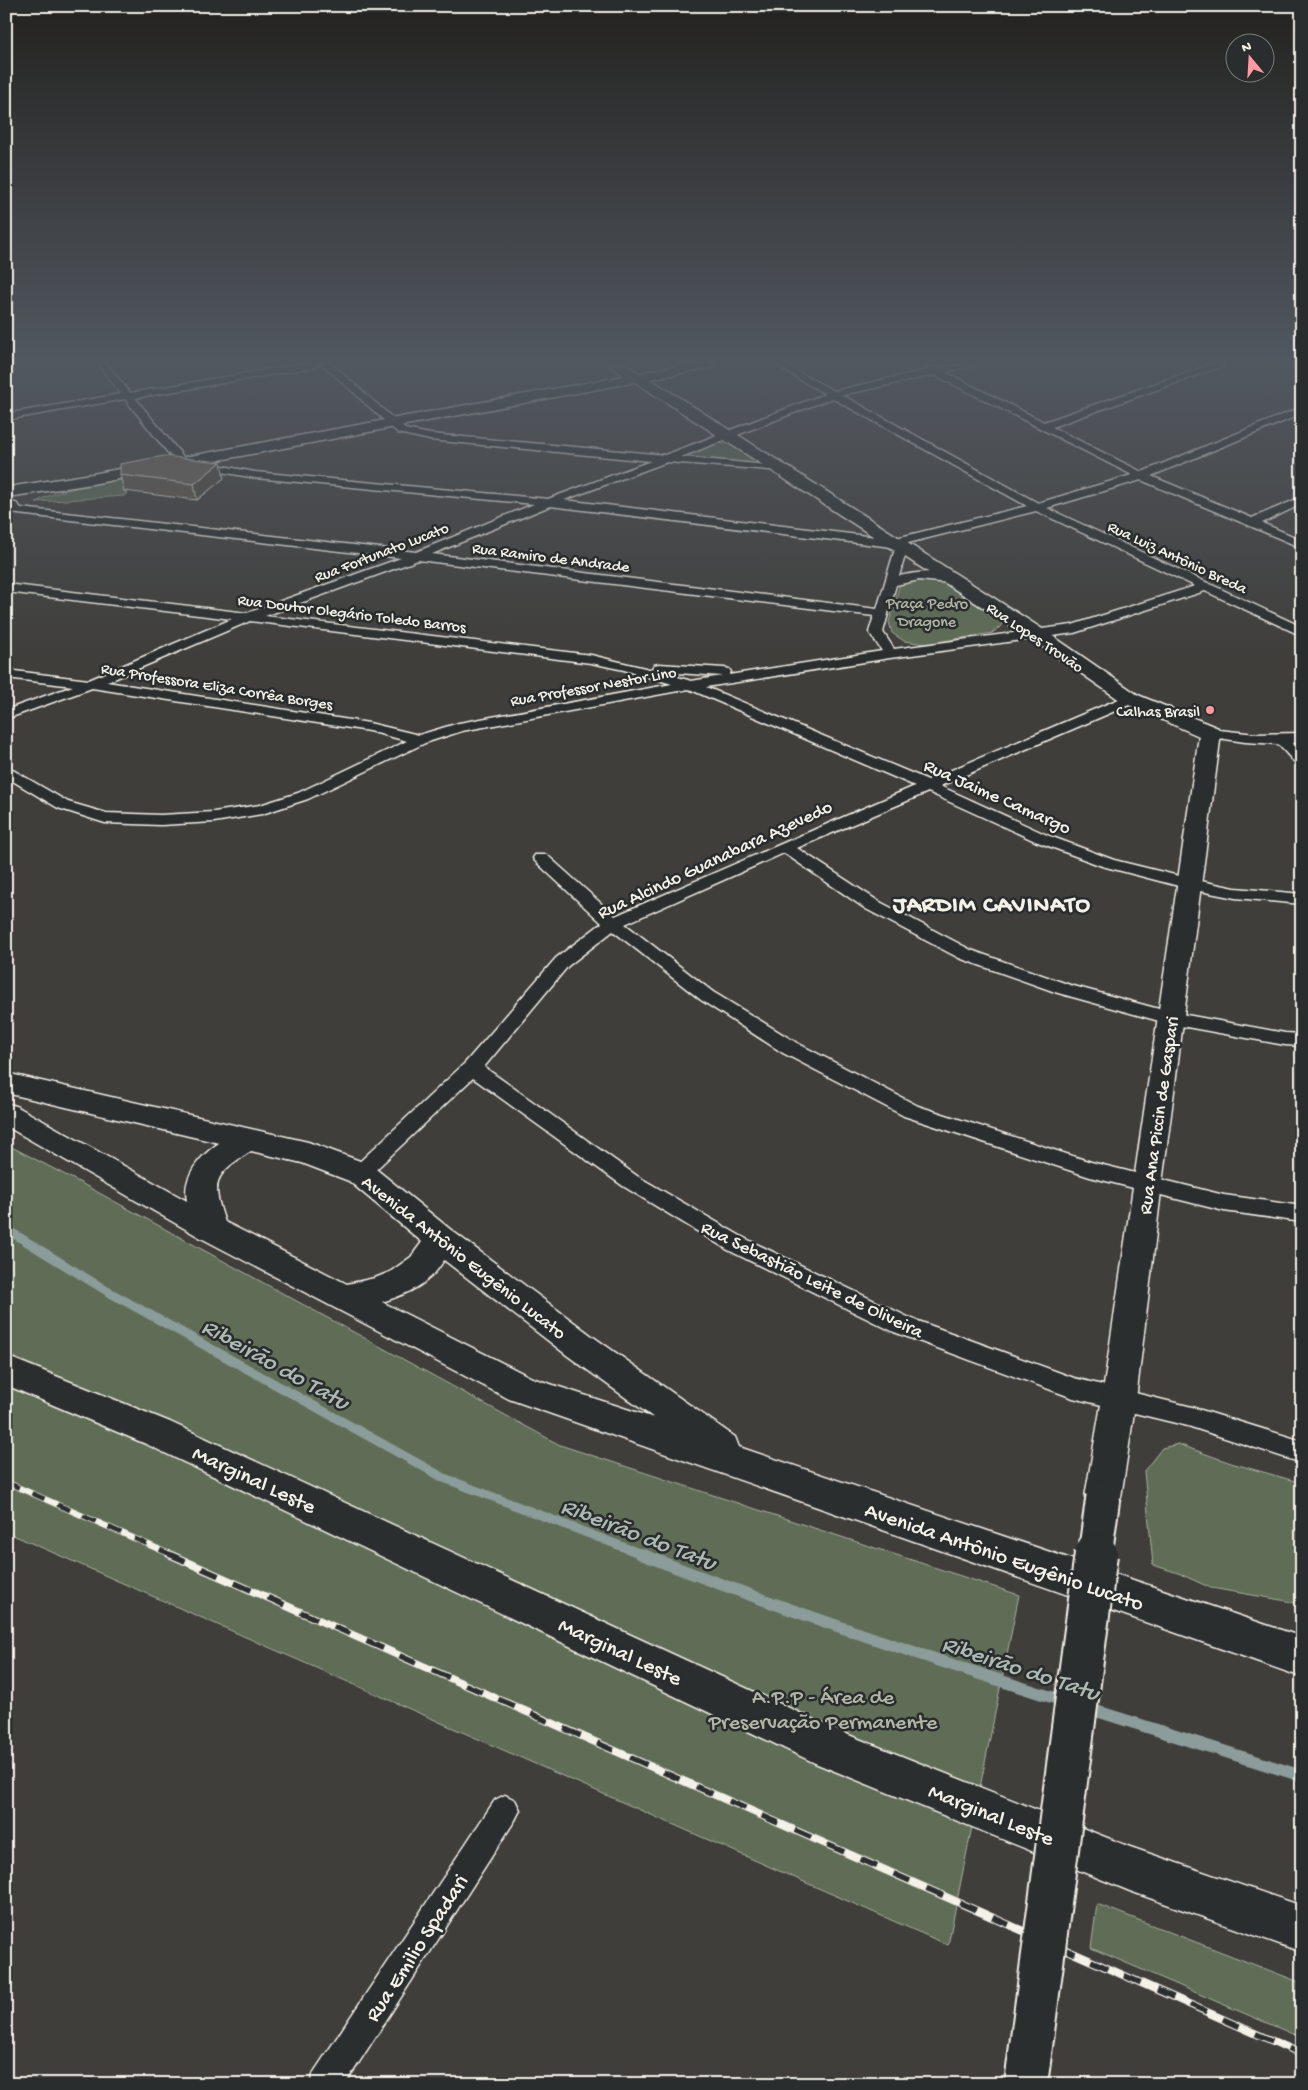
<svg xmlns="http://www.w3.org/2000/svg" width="1308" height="2090" viewBox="0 0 1308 2090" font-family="'Gochi Hand',sans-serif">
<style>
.green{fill:#5f6d56;stroke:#aaaf9f}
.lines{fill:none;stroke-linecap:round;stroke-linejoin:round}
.stream-far1{stroke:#8c9c9a;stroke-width:9}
.stream{stroke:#8c9c9a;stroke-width:12}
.street-casing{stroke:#f4f1e8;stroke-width:3}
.secondary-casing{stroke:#f4f1e8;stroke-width:3}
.street{fill:#2a2d2e;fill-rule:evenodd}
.secondary{fill:#2a2d2e;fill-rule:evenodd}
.rail-far1-casing{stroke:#f4f1e8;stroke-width:6}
.rail-casing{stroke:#f4f1e8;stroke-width:8}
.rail-far1{stroke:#2a2d2e;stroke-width:4.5;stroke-dasharray:14;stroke-linecap:butt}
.rail{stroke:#2a2d2e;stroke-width:5.5;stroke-dasharray:18;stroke-linecap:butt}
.secondary-bridge-far1-casing{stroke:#f4f1e8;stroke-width:37;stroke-linecap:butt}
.secondary-bridge-casing{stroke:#f4f1e8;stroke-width:46;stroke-linecap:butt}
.secondary-bridge-far1{stroke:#2a2d2e;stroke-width:33}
.secondary-bridge{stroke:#2a2d2e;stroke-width:42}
.wall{fill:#61574c;stroke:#f4f1e8}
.shaded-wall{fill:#4f473e;stroke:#f4f1e8}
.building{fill:#716558;stroke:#f4f1e8}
.poi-dot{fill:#ff9aa2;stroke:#2a2d2e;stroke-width:2}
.labels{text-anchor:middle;stroke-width:5;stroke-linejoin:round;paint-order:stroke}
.far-street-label{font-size:16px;fill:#f4f1e8;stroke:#2a2d2e}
.far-park-label{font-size:16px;fill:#b1b6a6;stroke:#2a2d2e}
.far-poi-label{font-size:16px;fill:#f4f1e8;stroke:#2a2d2e;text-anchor:end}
.street-label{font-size:19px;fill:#f4f1e8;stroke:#2a2d2e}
.near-street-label{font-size:22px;fill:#f4f1e8;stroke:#2a2d2e}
.near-park-label{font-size:22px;fill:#b1b6a6;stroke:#2a2d2e}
.district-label{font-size:24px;font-weight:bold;letter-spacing:1px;fill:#f4f1e8;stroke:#2a2d2e}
.near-water-label{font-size:24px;font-style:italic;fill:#aeb9b4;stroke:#2a2d2e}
</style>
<rect width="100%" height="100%" fill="#3f3e3b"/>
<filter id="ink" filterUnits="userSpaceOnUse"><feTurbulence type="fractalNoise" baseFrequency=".02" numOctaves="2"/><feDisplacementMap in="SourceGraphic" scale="10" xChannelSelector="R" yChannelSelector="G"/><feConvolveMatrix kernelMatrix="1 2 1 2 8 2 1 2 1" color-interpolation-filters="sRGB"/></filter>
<g filter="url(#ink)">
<path class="green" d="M719,443L730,444L758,462L752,465L689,458L687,454Z
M132,478L123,491L127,493L124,496L36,502C64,486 101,484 132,478Z
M908,579H938L1001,619L1002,626L992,633L926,644L904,641L892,633L889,622L900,584Z
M6,1144L79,1182L560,1445L1019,1595L948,1945L6,1532Z
M1178,1444L1231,1463L1302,1483V1605L1287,1601L1211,1588L1178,1573L1153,1565L1144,1471L1162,1448Z
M1097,1904L1302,1983V2038L1091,1948Z"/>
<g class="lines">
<path class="stream-far1" d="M6,1229L107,1291L444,1478L644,1555"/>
<path class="stream" d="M641,1554C780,1608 922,1656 1064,1701
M1087,1708L1302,1776"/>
<g class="street-casing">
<path id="street" d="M98,364H107L130,393L300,364H319L315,367L135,398L185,459L255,472L548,499L651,461L430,440L398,433L322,364H332L405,429L430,434L665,455L825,394L774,364H784L834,391L927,370L928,367C932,366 936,368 940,368C952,366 962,364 974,364L973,366L945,372L1044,422L1212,364H1224L1223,366L1052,427L1142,472L1302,407V414L1151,476L1252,518L1302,497V504L1262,523L1302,540V548L1141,480L1047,508L1302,627V636L1205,591L1074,633L890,658L706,687L928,780L1126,696H1136L1138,699L1136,702L940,786L1047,835L1114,860L1191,879L1235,888L1302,894V904L1235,898L1190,889L1102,866L1035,841L928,792L797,848L878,901L971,950L1070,985L1170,1012L1285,1033L1302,1034V1046L1285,1045L1170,1024L1058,993L959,958L866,909L784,853L625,924L713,992L797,1043L918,1106L1091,1162L1224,1195L1302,1206V1222L1224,1211L1090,1177L904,1116L783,1053L701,1000L613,931L568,966L484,1067L637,1176L744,1238L910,1318L1074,1378L1188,1406L1302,1441V1463L1188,1426L1073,1398L894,1332L728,1250L623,1186L473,1078L367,1178L360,1181L353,1178L350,1173L353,1168L465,1063L556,958L602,923L535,861L533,858L535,855H547L615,916L915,786L689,689L462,731L425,743L308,799L262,814L214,822L161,825L105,823L58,808L6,777V766L68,802L106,813L161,815L214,812L260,805L298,793L407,741L369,731L92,688L6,719V710L73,686L6,678V670L89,680L232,619L6,592V584L247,613L401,558L18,514C13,513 9,509 6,505L8,503H16L21,508L416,552L534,504L255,478L177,464L125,399L6,420V414L121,394ZM935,375L1132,475L1038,503L842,395ZM832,398L1027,506L892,539L564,500L667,462L782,471L783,469L778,466L681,457ZM550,506L892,547L1036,511L1195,586L1072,625L894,649L883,632L896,585L919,580L949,583L955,579C945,568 913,573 899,576L907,549L901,545L895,549L877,609L432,554ZM418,560L874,616L869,632L882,651L729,675L731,672L729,669L724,668L659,664L654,665L652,668L653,670L591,655L265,616ZM250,621L591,663L624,670L672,684L459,723L419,735L369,723L107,682ZM662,672L722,676L691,681Z
M1210,729L1256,734L1302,733V741L1293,743L1302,753V766L1297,765L1278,744L1245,742L1205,736L1203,733L1205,730Z
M505,1795L515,1800L520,1810L515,1820L345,2084H310L314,2072L495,1800Z"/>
</g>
<g class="secondary-casing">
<path id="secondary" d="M609,364H625L639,373L688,364H716L714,367L709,368L650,379L1044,630L1138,695L1218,728L1221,733L1162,1183L1136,1399L1121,1497L1116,1509L1103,1514L1090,1509L1085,1497L1102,1399L1199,736L1124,703L1030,638L635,382L92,484L15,496L9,494L7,491L9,488L15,486L92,474L624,376Z
M6,1073L308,1142L371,1165L451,1230L592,1336L735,1437L739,1447L1302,1637V1677L509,1399L201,1238L6,1126V1103L16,1106L187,1201C182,1176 200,1156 219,1143L6,1093ZM251,1151L302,1163L349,1181L422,1242L411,1257L390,1272L375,1278L347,1284L225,1222C210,1180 215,1174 251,1151ZM444,1260L568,1356L654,1418L532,1378L382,1302C408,1294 430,1284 444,1260Z
M6,1356L170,1422L841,1732L1130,1847L1302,1906V1952L1130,1891L815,1763L146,1444L6,1385Z"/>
</g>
<use href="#street" class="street"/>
<use href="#secondary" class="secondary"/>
<g class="rail-far1-casing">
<path id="rail-far1" d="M6,1482L172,1555"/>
</g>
<g class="rail-casing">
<path id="rail" d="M169,1554L1302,2054"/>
</g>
<use href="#rail-far1" class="rail-far1"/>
<use href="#rail" class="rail"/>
<g class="secondary-bridge-far1-casing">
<path id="secondary-bridge-far1" d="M1095,1555L1103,1497"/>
</g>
<g class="secondary-bridge-casing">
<path id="secondary-bridge" d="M1026,2084L1096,1554"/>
</g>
<use href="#secondary-bridge-far1" class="secondary-bridge-far1"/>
<use href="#secondary-bridge" class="secondary-bridge"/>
</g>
<path class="wall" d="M120,475L224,478L197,500L124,491Z
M1302,665V680L1297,678Z"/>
<path class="shaded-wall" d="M221,462L224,478L197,500L194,484Z"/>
<path class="building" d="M164,456L221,462L194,484L120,475V464Z"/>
</g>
<linearGradient id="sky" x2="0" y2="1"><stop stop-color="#232220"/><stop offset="0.55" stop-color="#525860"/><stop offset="1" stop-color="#525860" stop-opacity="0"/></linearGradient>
<rect width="1308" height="656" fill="url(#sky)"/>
<circle class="poi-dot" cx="1210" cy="710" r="5"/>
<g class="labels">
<g class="far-street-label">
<text transform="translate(381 551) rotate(-21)" y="6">Rua Fortunato Lucato</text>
<text transform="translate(551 556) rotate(7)" y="6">Rua Ramiro de Andrade</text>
<text transform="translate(1178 556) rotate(25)" y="6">Rua Luiz Antônio Breda</text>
<text transform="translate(352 612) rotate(7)" y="6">Rua Doutor Olegário Toledo Barros</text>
<text transform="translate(1036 636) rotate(34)" y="6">Rua Lopes Trovão</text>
<text transform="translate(217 685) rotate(9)" y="6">Rua Professora Eliza Corrêa Borges</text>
<text transform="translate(593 685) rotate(-10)" y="6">Rua Professor Nestor Lino</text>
</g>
<g class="far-park-label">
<text x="927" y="608">Praça Pedro<tspan x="927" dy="18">Dragone</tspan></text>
</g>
<g class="far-poi-label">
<text x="1200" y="716">Calhas Brasil</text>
</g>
<g class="street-label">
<text transform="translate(998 795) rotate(24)" y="7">Rua Jaime Camargo</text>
<text transform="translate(714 858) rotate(-25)" y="7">Rua Alcindo Guanabara Azevedo</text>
<text transform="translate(1157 1115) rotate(-82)" y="7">Rua Ana Piccin de Gaspari</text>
<text transform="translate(465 1256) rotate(38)" y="7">Avenida Antônio Eugênio Lucato</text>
<text transform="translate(813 1278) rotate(26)" y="7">Rua Sebastião Leite de Oliveira</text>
</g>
<g class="near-street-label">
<text transform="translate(255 1478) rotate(25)" y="8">Marginal Leste</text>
<text transform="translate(1005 1555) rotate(19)" y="8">Avenida Antônio Eugênio Lucato</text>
<text transform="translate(621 1650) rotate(25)" y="8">Marginal Leste</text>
<text transform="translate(992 1813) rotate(22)" y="8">Marginal Leste</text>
<text transform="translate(415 1947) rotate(-57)" y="8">Rua Emilio Spadari</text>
</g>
<g class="near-park-label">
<text x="823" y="1703">A.P.P - Área de<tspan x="823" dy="25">Preservação Permanente</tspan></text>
</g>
<g class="district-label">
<text x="992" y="911">JARDIM CAVINATO</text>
</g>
<g class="near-water-label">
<text transform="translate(276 1363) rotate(29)" y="8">Ribeirão do Tatu</text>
<text transform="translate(639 1533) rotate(21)" y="8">Ribeirão do Tatu</text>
<text transform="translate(1021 1667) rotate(18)" y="8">Ribeirão do Tatu</text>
</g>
</g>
<rect width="1308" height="2090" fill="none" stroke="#2a2d2e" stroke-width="25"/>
<rect x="12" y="12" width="1283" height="2065" fill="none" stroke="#f4f1e8" stroke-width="2" filter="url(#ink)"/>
<g transform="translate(1250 58) rotate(342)"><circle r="24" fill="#2a2d2e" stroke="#7b7b78"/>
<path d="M0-4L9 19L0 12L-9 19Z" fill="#ff9aa2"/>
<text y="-8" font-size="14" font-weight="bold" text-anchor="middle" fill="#f4f1e8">N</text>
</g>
</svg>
